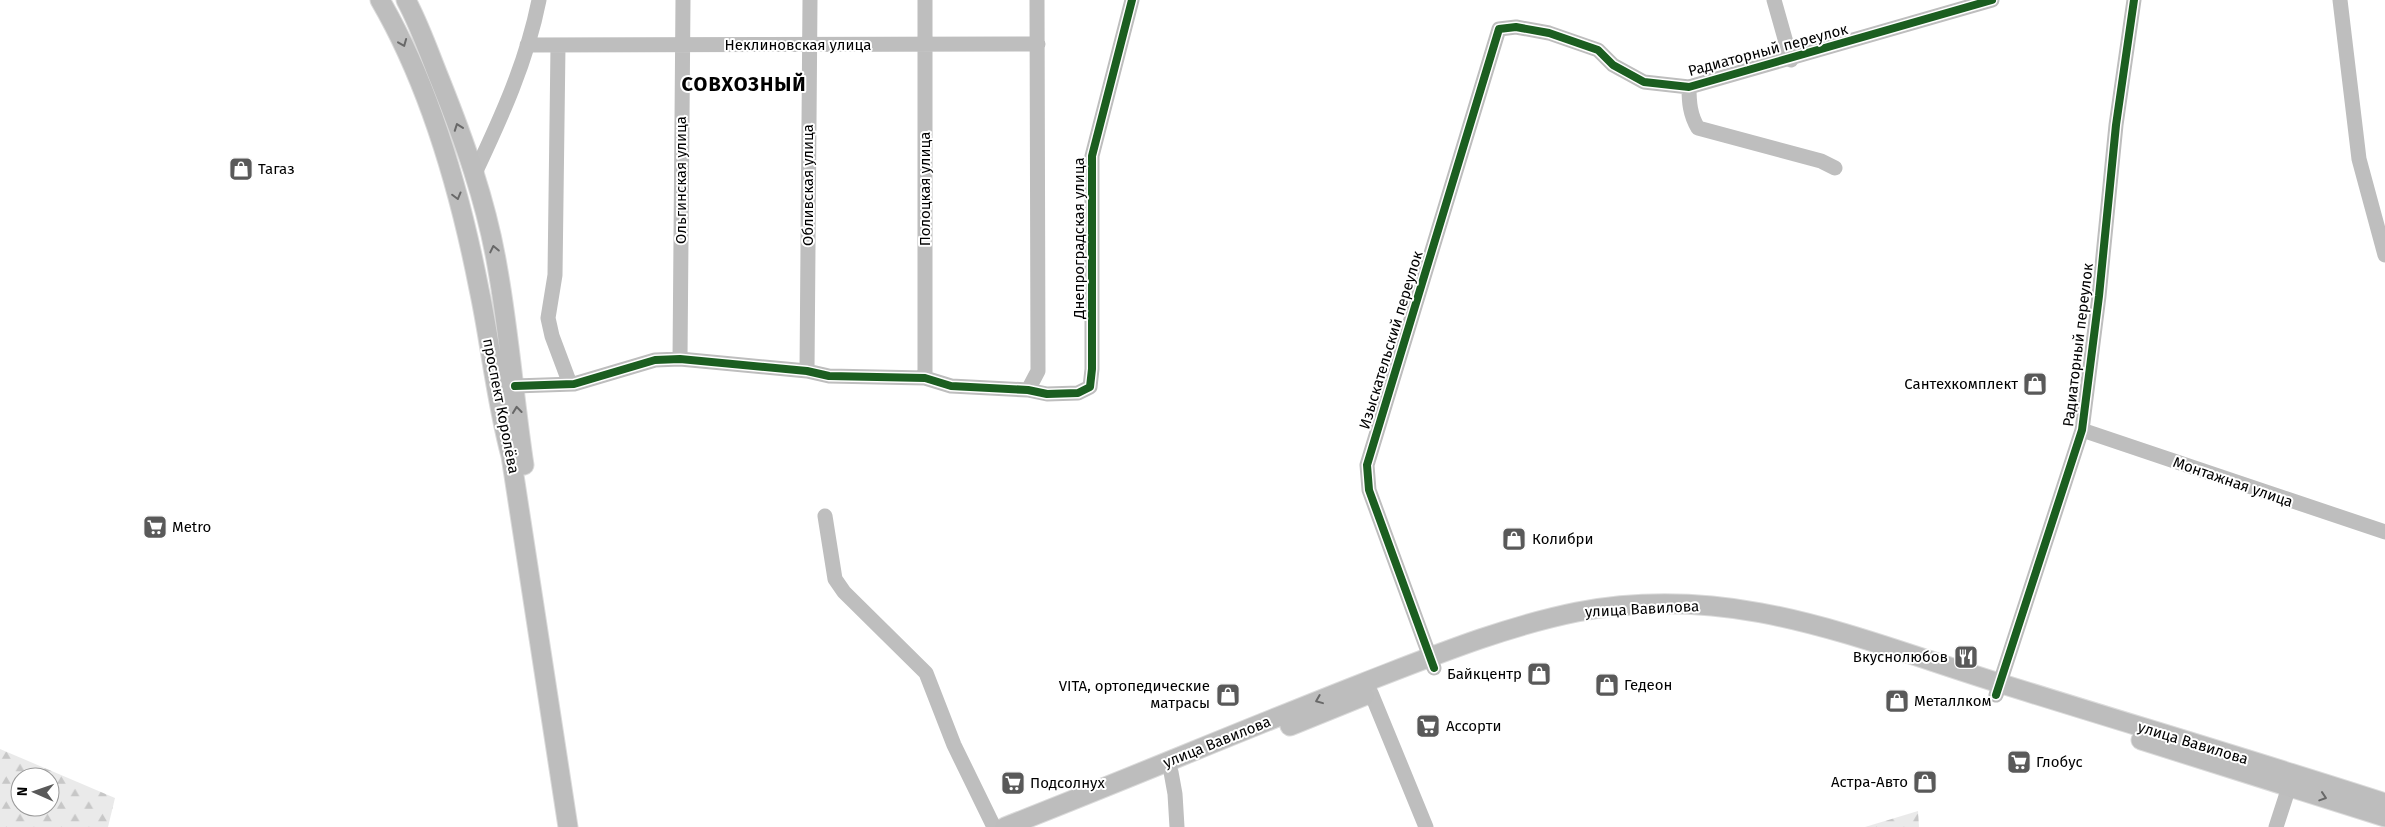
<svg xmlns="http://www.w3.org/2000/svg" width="2385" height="827" viewBox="0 0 2385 827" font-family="'Fira Sans',sans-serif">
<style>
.forest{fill:url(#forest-firs);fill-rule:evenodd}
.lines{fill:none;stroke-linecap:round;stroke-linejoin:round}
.major-casing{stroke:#dbdbdb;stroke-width:21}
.minor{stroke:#bebebe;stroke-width:15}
.major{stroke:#bdbdbd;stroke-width:19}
.cycleway-casing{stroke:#fff;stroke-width:11}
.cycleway{stroke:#1b5e20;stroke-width:8}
.oneway{stroke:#686868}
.labels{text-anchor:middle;stroke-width:4;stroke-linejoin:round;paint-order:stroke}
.street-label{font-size:15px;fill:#000;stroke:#fff}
.poi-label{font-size:15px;fill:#000;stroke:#fff;text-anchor:start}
.district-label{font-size:20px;font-weight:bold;letter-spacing:1px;fill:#000;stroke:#fff}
</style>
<defs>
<pattern id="forest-firs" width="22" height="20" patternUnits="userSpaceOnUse" patternTransform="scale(1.25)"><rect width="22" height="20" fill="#eaeaea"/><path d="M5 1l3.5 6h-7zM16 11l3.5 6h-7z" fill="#c7c7c7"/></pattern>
</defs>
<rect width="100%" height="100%" fill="#fff"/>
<path class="forest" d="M0,749L115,798L108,827H0ZM20,777H50V807H20Z
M1918,811L1919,827H1865Z"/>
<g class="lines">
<g class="major-casing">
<path id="major" d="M380,0C430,86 460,192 479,289C491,345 496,401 511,456L568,827
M406,0C420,26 429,53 440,80C464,140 486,201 497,265C509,331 514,399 524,465
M1290,726L1364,696
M2141,740L2385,817
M1005,827C1125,780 1243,730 1363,683C1433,656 1503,627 1577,612C1734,582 1857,639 2002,684C2130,724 2258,762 2385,803"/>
</g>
<path class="minor" d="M1774,0L1791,60
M2340,0L2359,159L2385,255
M527,45L1038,44
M558,46L555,275L548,318L552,336L570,384
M1689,87C1689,102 1690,115 1698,128L1821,161L1835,168
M475,173C501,118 527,61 539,0
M680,359L683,0
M807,371L810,0
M925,378V0
M515,386L574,384L655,360L680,359L807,371L829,376L925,378L951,386L1028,390L1047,394L1078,393L1090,387L1092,369V156L1132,0
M1028,390L1038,371L1037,0
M2082,430L2385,532
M825,516L835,579L844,592L926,673L954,745L994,827
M1434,668L1369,490L1367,465L1499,29L1516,27L1549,33L1598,50L1613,65L1644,82L1689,87L1992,0
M1371,693L1426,827
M1996,695L2082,430L2099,296L2116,125L2134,0
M1171,772L1175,794L1177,827
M2276,827L2289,787"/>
<use href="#major" class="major"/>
<g class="cycleway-casing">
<path id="cycleway" d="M515,386L574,384L655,360L680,359L807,371L829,376L925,378L951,386L1028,390L1047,394L1078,393L1090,387L1092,369V156L1132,0
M1434,668L1369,490L1367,465L1499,29L1516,27L1549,33L1598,50L1613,65L1644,82L1689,87L1992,0
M1996,695L2082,430L2099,296L2116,125L2134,0"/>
</g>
<use href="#cycleway" class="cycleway"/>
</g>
<defs><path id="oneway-chevron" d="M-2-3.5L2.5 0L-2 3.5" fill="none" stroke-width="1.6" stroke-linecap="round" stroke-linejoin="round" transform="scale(1.25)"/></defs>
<g class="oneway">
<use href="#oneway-chevron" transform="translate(403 43) rotate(68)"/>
<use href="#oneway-chevron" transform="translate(458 127) rotate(-110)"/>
<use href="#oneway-chevron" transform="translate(457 196) rotate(75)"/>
<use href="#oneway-chevron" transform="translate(494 249) rotate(-102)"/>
<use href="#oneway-chevron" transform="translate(517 410) rotate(-96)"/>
<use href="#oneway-chevron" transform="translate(1319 700) rotate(158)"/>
<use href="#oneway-chevron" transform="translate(2323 797) rotate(18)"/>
</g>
<defs>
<g id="shop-square" transform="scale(1.25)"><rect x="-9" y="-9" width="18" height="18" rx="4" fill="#595959" stroke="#fff"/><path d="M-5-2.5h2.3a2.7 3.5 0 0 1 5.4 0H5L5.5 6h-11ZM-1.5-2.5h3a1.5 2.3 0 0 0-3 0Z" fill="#fff"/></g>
<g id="supermarket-square" transform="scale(1.25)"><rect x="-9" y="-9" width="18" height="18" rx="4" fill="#595959" stroke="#fff"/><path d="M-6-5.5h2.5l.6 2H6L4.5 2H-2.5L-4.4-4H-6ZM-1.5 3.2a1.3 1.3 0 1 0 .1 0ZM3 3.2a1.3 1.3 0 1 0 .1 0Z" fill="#fff"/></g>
<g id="restaurant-square" transform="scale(1.25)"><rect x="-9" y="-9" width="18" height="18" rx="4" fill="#595959" stroke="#fff"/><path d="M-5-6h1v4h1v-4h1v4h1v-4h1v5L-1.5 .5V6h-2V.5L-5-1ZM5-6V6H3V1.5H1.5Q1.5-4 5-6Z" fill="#fff"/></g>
</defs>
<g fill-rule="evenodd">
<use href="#shop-square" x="241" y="169"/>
<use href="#shop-square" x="2035" y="384"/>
<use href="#supermarket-square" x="155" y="527"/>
<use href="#shop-square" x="1514" y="539"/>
<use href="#restaurant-square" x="1966" y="657"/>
<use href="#shop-square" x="1539" y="674"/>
<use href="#shop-square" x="1607" y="685"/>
<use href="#shop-square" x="1228" y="695"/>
<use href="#shop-square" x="1897" y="701"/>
<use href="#supermarket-square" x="1428" y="726"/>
<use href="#supermarket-square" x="2019" y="762"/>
<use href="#shop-square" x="1925" y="782"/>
<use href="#supermarket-square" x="1013" y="783"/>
</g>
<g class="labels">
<g class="street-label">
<text x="798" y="50">Неклиновская улица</text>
<text transform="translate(1768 50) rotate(-15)" y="5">Радиаторный переулок</text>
<text transform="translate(681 180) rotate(-90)" y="5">Ольгинская улица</text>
<text transform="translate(808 185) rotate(-90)" y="5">Обливская улица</text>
<text transform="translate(925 189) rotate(-90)" y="5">Полоцкая улица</text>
<text transform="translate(1079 238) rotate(-90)" y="5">Днепроградская улица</text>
<text transform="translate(1391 340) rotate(-73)" y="5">Изыскательский переулок</text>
<text transform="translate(2078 345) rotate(-83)" y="5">Радиаторный переулок</text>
<text transform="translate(501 406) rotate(79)" y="5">проспект Королёва</text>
<text transform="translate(2233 482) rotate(19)" y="5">Монтажная улица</text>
<text transform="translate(1642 609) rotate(-3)" y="5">улица Вавилова</text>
<text transform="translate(1217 742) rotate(-22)" y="5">улица Вавилова</text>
<text transform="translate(2193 743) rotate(17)" y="5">улица Вавилова</text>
</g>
<g class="poi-label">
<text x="258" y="174">Тагаз</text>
<text x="2018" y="389" text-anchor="end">Сантехкомплект</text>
<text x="172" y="532">Metro</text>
<text x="1532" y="544">Колибри</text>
<text x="1948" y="662" text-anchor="end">Вкуснолюбов</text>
<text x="1522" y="679" text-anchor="end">Байкцентр</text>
<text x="1624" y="690">Гедеон</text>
<text x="1210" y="691" text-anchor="end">VITA, ортопедические<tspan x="1210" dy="17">матрасы</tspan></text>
<text x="1914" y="706">Металлком</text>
<text x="1446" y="731">Ассорти</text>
<text x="2036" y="767">Глобус</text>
<text x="1908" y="787" text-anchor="end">Астра-Авто</text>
<text x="1030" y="788">Подсолнух</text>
</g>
<g class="district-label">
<text x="744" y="91">СОВХОЗНЫЙ</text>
</g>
</g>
<g transform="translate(35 792) rotate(272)"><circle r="24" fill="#ffffff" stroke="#999999"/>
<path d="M0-4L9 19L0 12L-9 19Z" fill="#595959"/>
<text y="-8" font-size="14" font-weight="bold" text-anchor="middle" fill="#000000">N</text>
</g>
</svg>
